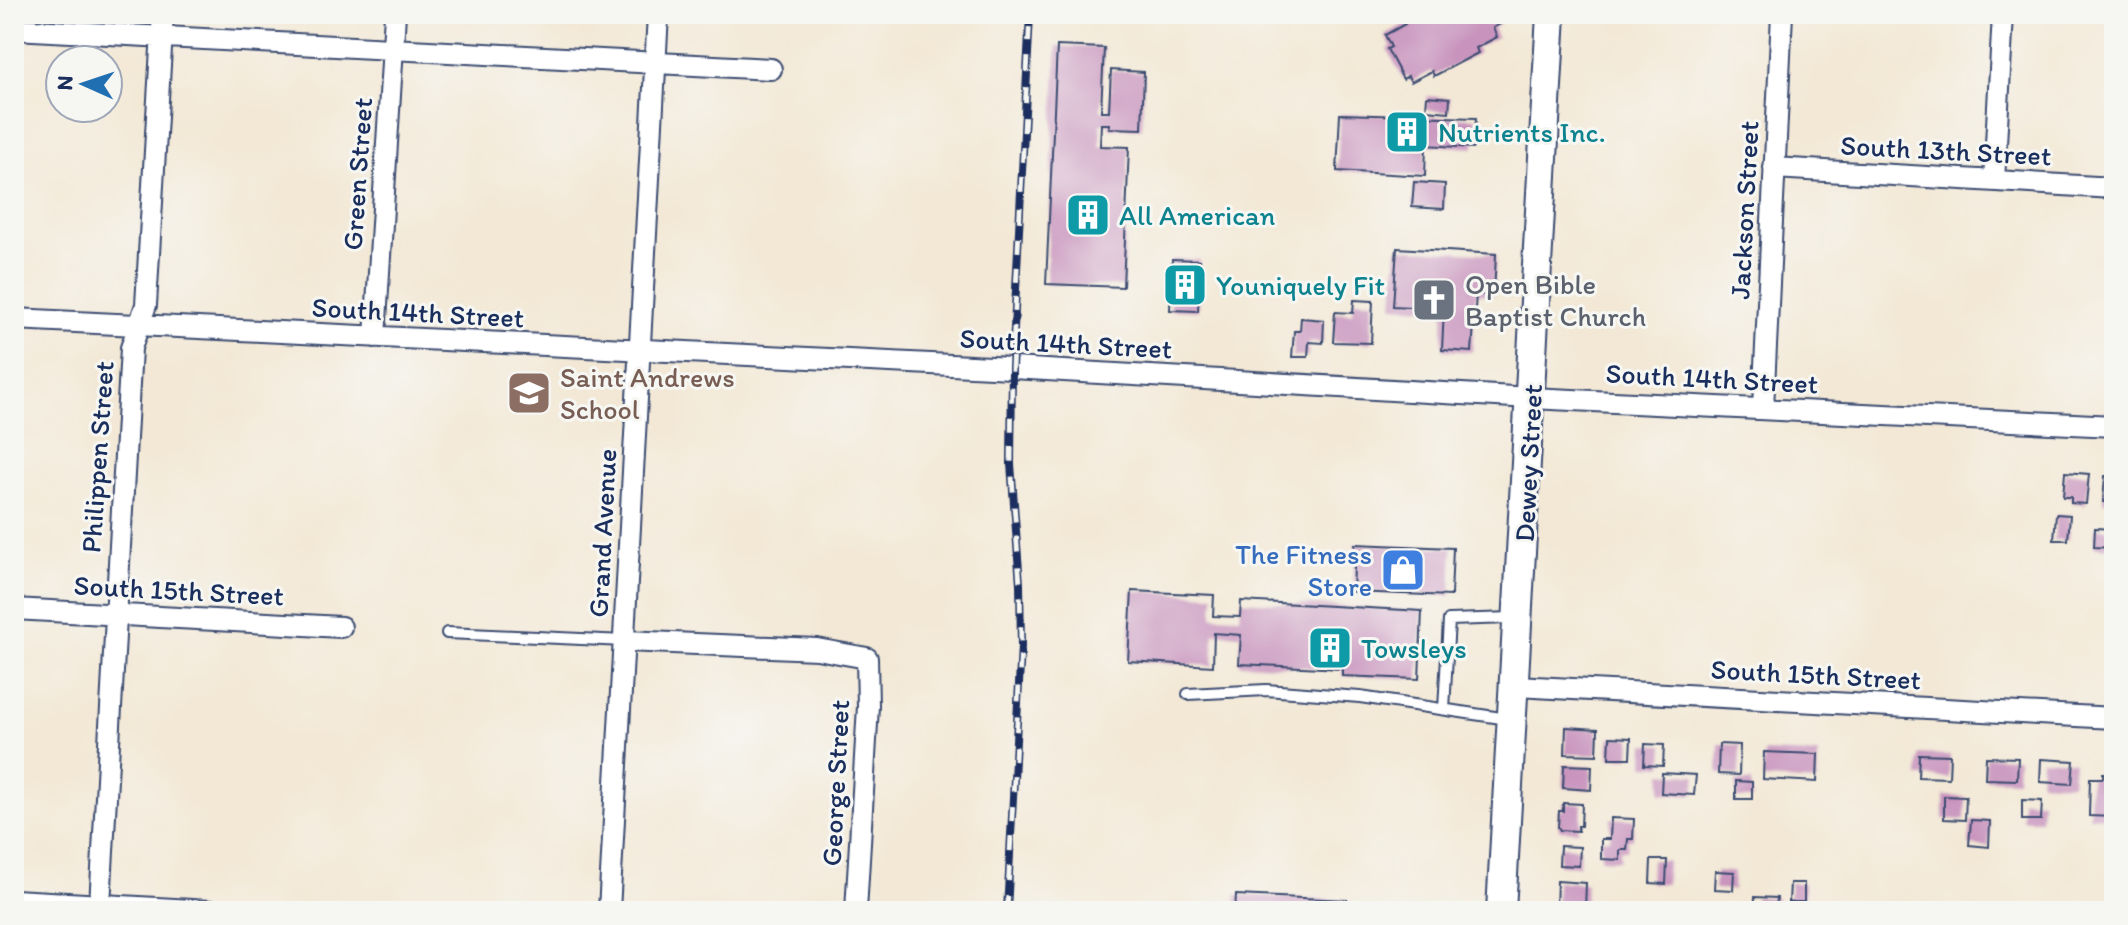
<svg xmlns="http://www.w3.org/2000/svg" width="2128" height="925" viewBox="0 0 2128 925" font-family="Itim,sans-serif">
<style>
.building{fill:#c893bd}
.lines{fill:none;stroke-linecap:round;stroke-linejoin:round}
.lane-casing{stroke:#3b4b70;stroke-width:14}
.street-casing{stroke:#3b4b70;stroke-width:24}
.secondary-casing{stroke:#3b4b70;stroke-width:32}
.lane{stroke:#fff;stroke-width:10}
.street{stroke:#fff;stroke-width:20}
.secondary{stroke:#fff;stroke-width:28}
.rail-casing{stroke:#1b2f5e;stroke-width:8}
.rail{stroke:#f6f6f2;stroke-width:5;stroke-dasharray:15;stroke-linecap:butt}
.labels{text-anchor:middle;stroke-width:6;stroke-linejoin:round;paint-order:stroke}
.culture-label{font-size:28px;fill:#0d838f;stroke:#f6f6f2;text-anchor:start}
.street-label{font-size:28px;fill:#1b2f5e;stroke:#f6f6f2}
.worship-label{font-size:28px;fill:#5b616d;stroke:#f6f6f2;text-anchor:start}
.education-label{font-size:28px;fill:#785e54;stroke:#f6f6f2;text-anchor:start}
.shop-label{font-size:28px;fill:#366cbe;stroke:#f6f6f2;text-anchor:end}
</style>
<rect width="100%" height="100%" fill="#f6f6f2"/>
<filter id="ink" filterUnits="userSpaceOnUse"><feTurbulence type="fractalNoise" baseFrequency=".0125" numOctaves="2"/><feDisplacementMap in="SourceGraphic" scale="16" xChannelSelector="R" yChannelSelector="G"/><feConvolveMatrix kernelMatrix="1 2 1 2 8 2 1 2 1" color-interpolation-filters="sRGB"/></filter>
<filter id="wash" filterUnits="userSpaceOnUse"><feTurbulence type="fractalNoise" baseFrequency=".006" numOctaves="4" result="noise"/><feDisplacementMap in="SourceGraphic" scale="32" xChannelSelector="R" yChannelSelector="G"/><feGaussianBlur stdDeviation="1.8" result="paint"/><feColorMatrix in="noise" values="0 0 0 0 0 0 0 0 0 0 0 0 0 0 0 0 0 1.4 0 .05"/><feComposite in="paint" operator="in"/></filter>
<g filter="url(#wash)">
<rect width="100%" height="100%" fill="#f3e8d5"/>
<g id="blocks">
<path class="building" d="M1410,14H1495L1500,24L1493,28L1497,37L1476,48L1478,53L1434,76L1432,71L1411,82L1408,76L1403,79L1387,49L1391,47L1385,35L1405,24L1402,18Z
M1057,46L1104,48L1101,111H1109L1111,70L1144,72L1142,129L1109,128V124H1101L1100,146L1129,147L1123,287L1046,284Z
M1427,96L1450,98L1449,112L1426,110Z
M1340,114L1476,118L1474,148L1426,145L1425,176L1337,171Z
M1414,182L1445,184L1444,209L1412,207Z
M1397,248L1496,254L1494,295L1476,294L1472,352L1442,350L1444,309L1393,306Z
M1172,259L1200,260L1198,311L1170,310Z
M1354,300L1373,301L1371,343L1333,342L1335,312L1353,313Z
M1301,318L1324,320L1323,343L1309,342L1308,357H1292L1294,331H1300Z
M2065,472L2089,474L2086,504L2071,503V497H2063Z
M2105,476H2114V503L2103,502Z
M2056,514L2070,515L2068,540H2054Z
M2095,528L2114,529L2113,548L2094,547Z
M1355,544L1453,548L1451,596L1353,592Z
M1132,591L1214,595L1213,616L1240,617L1241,601L1422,611L1419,679L1342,676V669L1239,664L1241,635L1214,633L1213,666L1128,661Z
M1566,727L1598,729L1597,755L1565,754Z
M1610,737L1631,738L1630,758H1609Z
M1645,744L1664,745L1663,766L1644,765Z
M1719,744L1740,745L1739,775L1718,774Z
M1764,752L1818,754L1817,782L1763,779Z
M1919,754L1950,755L1949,778L1918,777Z
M1986,757L2018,758L2017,780L1985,779Z
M2041,759L2074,761L2072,784L2040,782Z
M1564,765L1592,766L1591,790L1563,788Z
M1662,773L1696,775L1694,795L1661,793Z
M2103,773H2114V817L2089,816L2090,778H2103Z
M1736,781L1752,782V799H1736Z
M1944,796L1966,797L1965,820L1944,819Z
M2022,800L2042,801L2041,820H2022Z
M1563,803L1582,804L1581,826H1578V831L1560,830L1558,827L1559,811H1563Z
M1611,818L1634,819L1633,839H1628L1627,850H1620V860L1601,859V839H1610Z
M1971,820L1990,821L1989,847L1969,845Z
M1560,846L1580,847L1579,866L1559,865Z
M1651,860H1667L1666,884L1650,883Z
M1715,871L1734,872L1733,890L1714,889Z
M1557,881L1586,883L1585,909L1556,908Z
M1790,883H1804V902H1789Z
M1236,895L1347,900L1346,911H1235Z
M1755,897L1777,898L1776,911H1754Z"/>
</g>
</g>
<g filter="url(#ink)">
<use href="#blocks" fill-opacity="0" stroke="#3b4b70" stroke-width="2"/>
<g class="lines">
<g class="lane-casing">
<path id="lane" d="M447,633L625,641
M1188,694L1266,690L1360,697L1508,719
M1444,709L1449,620L1513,618"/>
</g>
<g class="street-casing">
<path id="street" d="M14,29L771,69
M1774,168L2114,188
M1994,181L2003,14
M14,319L1012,368L1531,398L2114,426
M375,337L395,14
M1763,408L1782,14
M14,609L341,627
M625,641L817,649L867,658L868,706L856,911
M1516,686L2114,718
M14,900L210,911
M100,905L131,348L146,305L163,14
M609,911L658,14"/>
</g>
<g class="secondary-casing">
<path id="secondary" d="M1501,911L1551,14"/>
</g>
<use href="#lane" class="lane"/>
<use href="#street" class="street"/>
<use href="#secondary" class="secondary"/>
<g class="rail-casing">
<path id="rail" d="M1007,911L1021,646L1020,584L1011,464L1012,368L1030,14"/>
</g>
<use href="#rail" class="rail"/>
</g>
</g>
<defs>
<g id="building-square" transform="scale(2.3)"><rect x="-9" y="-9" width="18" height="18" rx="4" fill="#0f9aa8" stroke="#f6f6f2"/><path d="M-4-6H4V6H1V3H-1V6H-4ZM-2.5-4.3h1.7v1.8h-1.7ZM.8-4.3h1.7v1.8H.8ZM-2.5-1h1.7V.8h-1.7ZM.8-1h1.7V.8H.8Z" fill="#fff"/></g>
<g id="church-square" transform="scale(2.3)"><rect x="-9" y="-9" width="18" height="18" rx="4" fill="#6b7280" stroke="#f6f6f2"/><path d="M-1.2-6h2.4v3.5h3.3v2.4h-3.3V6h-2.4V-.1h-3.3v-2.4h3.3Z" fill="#fff"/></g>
<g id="school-square" transform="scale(2.3)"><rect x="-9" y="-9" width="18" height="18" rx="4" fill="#8d6e63" stroke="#f6f6f2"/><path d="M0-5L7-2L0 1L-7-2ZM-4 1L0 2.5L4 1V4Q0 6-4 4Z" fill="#fff"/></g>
<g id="shop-square" transform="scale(2.3)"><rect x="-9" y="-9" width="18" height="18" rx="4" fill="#3f7fe0" stroke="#f6f6f2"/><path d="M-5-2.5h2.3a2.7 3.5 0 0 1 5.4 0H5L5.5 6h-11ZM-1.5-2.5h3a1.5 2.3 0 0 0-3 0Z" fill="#fff"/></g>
</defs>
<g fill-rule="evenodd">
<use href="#building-square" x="1407" y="132"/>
<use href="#building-square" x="1088" y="215"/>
<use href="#building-square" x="1185" y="285"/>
<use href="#church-square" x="1434" y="300"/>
<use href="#school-square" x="529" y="393"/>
<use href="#shop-square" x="1403" y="570"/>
<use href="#building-square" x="1330" y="648"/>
</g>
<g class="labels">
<g class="culture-label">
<text x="1438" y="142">Nutrients Inc.</text>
<text x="1119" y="225">All American</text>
<text x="1216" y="295">Youniquely Fit</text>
<text x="1361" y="658">Towsleys</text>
</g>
<g class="street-label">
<text transform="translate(1946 150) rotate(3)" y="10">South 13th Street</text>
<text transform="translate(357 174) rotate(-86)" y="10">Green Street</text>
<text transform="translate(1744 210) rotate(-87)" y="10">Jackson Street</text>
<text transform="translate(418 312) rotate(3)" y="10">South 14th Street</text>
<text transform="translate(1066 343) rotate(3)" y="10">South 14th Street</text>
<text transform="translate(1712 378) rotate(3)" y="10">South 14th Street</text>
<text transform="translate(97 457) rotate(-86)" y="10">Philippen Street</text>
<text transform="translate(1528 463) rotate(-87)" y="10">Dewey Street</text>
<text transform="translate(602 533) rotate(-87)" y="10">Grand Avenue</text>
<text transform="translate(179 590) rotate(3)" y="10">South 15th Street</text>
<text transform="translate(1816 674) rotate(3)" y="10">South 15th Street</text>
<text transform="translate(835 783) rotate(-87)" y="10">George Street</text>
</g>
<g class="worship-label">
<text x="1465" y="294">Open Bible<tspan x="1465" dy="32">Baptist Church</tspan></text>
</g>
<g class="education-label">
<text x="560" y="387">Saint Andrews<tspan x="560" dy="32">School</tspan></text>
</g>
<g class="shop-label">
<text x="1372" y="564">The Fitness<tspan x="1372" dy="32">Store</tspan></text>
</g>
</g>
<rect width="2128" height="925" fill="none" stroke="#f6f6f2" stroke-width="48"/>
<g transform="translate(84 84) rotate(273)"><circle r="38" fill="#f6f6f2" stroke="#9ea6b7" stroke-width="2"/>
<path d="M0-6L14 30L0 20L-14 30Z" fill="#1f6fb2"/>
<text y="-12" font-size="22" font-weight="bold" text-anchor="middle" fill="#1b2f5e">N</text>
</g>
</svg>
